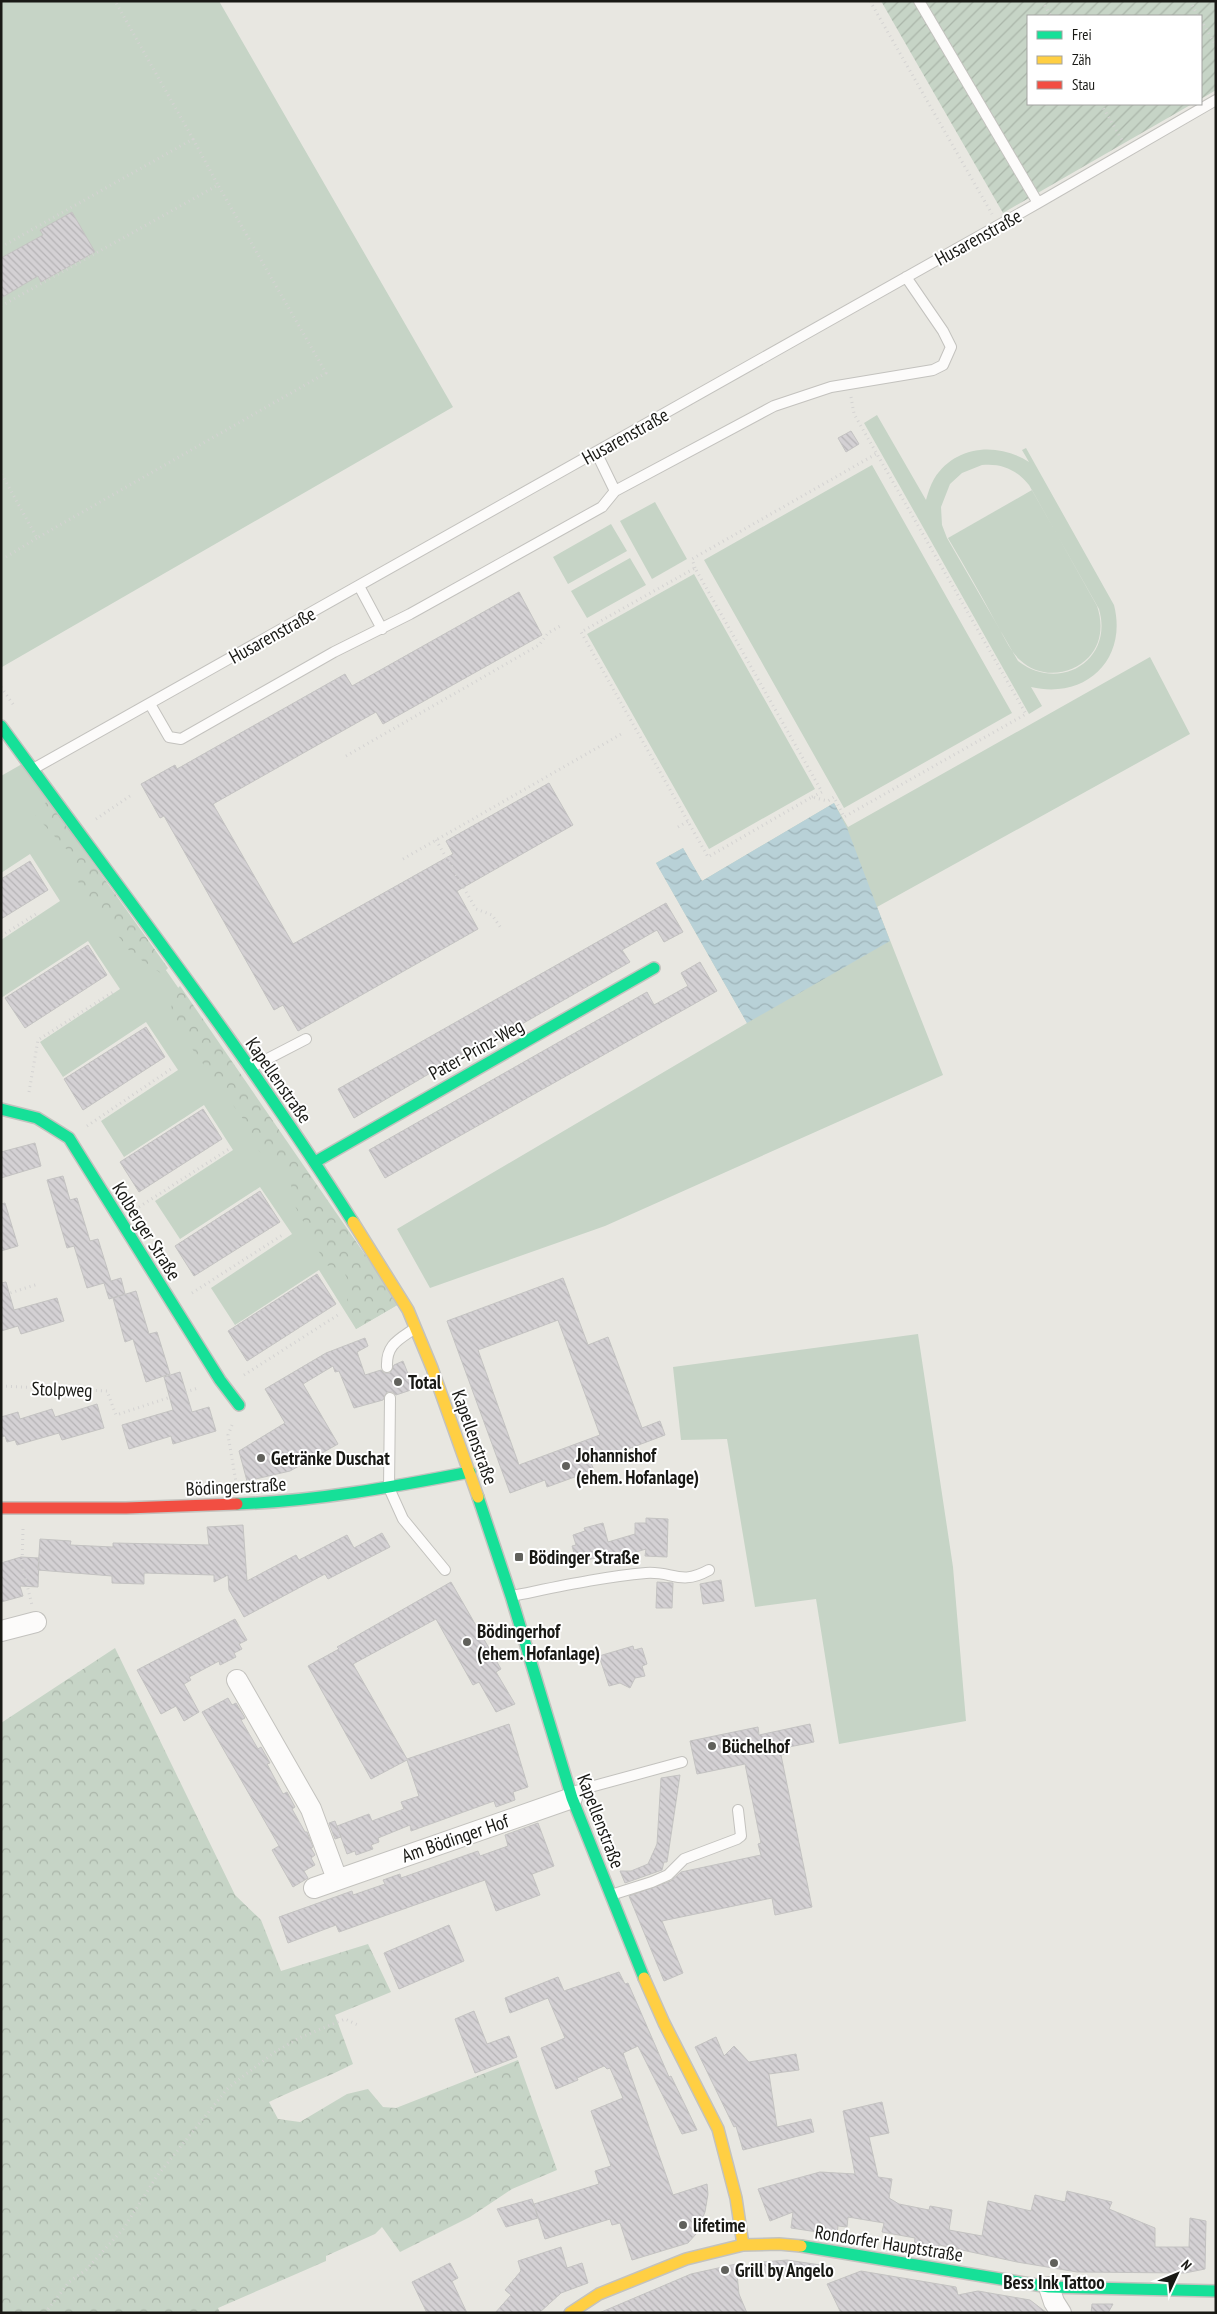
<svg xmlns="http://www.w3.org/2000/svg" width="1217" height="2314" viewBox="0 0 1217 2314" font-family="'PT Sans Narrow',sans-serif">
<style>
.grass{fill:#c6d4c6;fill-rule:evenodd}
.forest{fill:url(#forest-crowns)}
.garden{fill:url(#garden-furrows)}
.water{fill:url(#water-waves)}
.building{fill:url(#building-back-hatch);stroke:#c4c3c2;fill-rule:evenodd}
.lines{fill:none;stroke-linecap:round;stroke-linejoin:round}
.lane-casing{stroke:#c3c2be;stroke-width:12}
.street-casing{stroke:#c3c2be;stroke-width:22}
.fast-casing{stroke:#c3c2be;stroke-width:14}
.slow-casing{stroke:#c3c2be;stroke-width:14}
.jam-casing{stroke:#c3c2be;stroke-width:14}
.path{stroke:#d4d3d2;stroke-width:3;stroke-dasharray:1 4;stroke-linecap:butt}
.lane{stroke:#fcfbfa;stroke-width:10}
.street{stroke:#fcfbfa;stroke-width:20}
.fast{stroke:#16e098;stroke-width:11}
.slow{stroke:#ffcf43;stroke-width:11}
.jam{stroke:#f24e42;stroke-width:11}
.poi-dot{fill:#61615c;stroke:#fff;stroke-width:2}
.labels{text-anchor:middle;stroke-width:4;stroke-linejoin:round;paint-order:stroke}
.street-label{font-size:19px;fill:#191915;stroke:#fff}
.poi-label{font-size:19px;font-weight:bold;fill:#191915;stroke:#fff;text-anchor:start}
</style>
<defs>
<pattern id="forest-crowns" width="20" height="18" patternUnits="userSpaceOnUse" patternTransform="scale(1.25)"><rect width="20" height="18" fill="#c6d4c6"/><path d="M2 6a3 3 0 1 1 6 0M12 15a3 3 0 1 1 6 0" fill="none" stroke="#aab5a9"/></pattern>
<pattern id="garden-furrows" width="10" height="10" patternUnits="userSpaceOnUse" patternTransform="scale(1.25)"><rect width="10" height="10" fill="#c6d4c6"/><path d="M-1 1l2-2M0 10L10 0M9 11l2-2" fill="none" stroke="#aab5a9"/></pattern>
<pattern id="water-waves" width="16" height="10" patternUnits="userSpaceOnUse" patternTransform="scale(1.25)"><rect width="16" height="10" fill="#b8d1d7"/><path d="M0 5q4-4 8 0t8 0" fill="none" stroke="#9eb3b8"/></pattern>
<pattern id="building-back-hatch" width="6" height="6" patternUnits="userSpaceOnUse" patternTransform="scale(1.25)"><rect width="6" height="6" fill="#d4d1d4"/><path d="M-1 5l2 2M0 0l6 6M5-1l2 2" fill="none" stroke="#b5b3b5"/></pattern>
</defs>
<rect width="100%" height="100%" fill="#e8e7e1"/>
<path class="grass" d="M1,1H219L453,407L2,667Z
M877,415L926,500C928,493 930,486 934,479C955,445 998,442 1029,462L1022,450L1026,448L1114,605C1128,660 1085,700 1031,687L1042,706L1029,714L864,423ZM982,465C1002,463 1017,470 1029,485L1099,609C1114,661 1059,693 1018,661L947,538L942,525L941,507L950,484L962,473Z
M872,465L1012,713L844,808L704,560Z
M1032,490L1097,606C1103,623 1102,643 1089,657C1071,676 1040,679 1020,660C1009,650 1003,634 995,621C980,593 964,565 948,538Z
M655,502L687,559L652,579L620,521Z
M611,524L627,551L568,584L553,557Z
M630,558L646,585L587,618L571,591Z
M694,574L815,789L709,849L587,634Z
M1150,657L1190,734L877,907L943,1075L605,1226L430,1288L397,1229L747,1023L656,863L683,848L702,881L834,803L848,827Z
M22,764L399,1304L356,1329L319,1270L235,1325L211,1288L292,1234L260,1187L180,1239L155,1201L233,1150L204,1105L124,1157L101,1121L178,1070L146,1022L63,1077L40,1042L120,989L88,941L1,998V940L60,901L30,854L1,873V776Z
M918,1334L953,1567L966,1721L839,1744L816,1599L755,1607L727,1439L681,1440L673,1367Z"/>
<path class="forest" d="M48,800L168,968L162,974L131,953L76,879L68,851L35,815Z
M180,986L399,1304L356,1329L347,1299L351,1287L343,1270L326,1265L295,1206L289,1174C271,1160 246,1149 246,1123L169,1017L175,991Z
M115,1648L235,1895L261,1920L281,1971L368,1944L391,1992L335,2015L353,2064C326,2078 297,2088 269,2102L278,2119L300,2122L347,2094L368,2089L383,2107L396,2108L518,2060L557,2170L512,2189L470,2217L400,2252L382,2227L375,2234L326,2256V2261L218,2308L220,2313H1V1723Z"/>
<path class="garden" d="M881,1H1216V90L1201,99V16H1028V104H1192L1003,213Z"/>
<path class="water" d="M834,803L847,828L890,941L747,1023L656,863L683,848L702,881Z"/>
<path class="building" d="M72,212L95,252L41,282L38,276L1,298V258L43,235L40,230Z
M851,431L859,444L846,452L838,438Z
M519,592L542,635L383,724L376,712L213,804L293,944L453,854L446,841L549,783L573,825L457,891L478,929L298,1031L283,1005L274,1010L164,816L160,818L141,784L175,765L177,769L345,674L352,686Z
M30,861L48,890L1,919V879Z
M666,903L683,932L664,942L657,930L622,950L630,962L480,1048L478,1045L354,1118L338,1089Z
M88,945L107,975L25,1028L5,998Z
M700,962L717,991L385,1178L369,1150L647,992L654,1005L688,986L681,973Z
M146,1027L165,1057L83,1110L64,1079Z
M203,1109L222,1139L139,1192L120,1162Z
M35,1143L41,1166L1,1178V1152Z
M63,1176L70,1200L77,1198L90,1241L98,1239L111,1281L121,1278L125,1294L109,1299L104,1283L87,1288L74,1246L67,1248L47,1180Z
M260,1191L280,1222L194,1276L175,1246Z
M5,1203L18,1246L1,1251V1204Z
M317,1274L336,1304L247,1361L228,1331Z
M563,1278L588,1345L608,1337L642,1428L660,1421L665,1435L591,1463L594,1470L547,1487L545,1480L510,1493L447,1321ZM558,1320L600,1435L519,1465L478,1350Z
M6,1282L14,1310L57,1298L64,1321L21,1334L18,1326L1,1331V1283Z
M136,1291L149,1334L157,1332L170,1374L146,1382L133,1339L125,1342L113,1298Z
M365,1338L368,1346L357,1352L365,1375L381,1370L384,1373H390L394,1365L403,1361L414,1389L396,1395L393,1392H387L383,1400L354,1408L339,1371L335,1372L333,1366L303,1384L338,1444L290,1471L247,1481L239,1451L285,1423L265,1389L326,1353Z
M180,1372L192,1412L209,1407L216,1431L173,1444L171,1436L129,1449L122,1425L173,1410L164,1377Z
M97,1404L104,1428L62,1440L59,1433L17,1445L15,1440L7,1442L5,1436L1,1437V1417L18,1412L20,1419L52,1409L55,1417Z
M646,1518L668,1519L667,1557L645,1556L646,1549L603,1562L602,1556L577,1563L572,1546L576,1545L573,1535L585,1531L584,1528L603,1523L608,1542L635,1534V1523H646Z
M243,1525L247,1581L296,1555L299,1560L347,1535L354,1548L382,1533L390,1547L328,1579L325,1574L244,1617L229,1590L228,1575L214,1582V1575L144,1573V1584L112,1583V1576L38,1570L40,1539L71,1541L70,1545L113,1547V1543L209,1545L207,1527Z
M21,1557L39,1558L38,1587L20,1586L23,1596L1,1602V1563Z
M721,1580L724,1601L703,1604L700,1584Z
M451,1582L501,1669L496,1672L515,1704L496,1712L479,1682L473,1685L436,1619L353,1664L407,1759L509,1724L528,1787L513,1792L515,1800L496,1807L494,1801L411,1831L410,1825L378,1838L379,1842L371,1845L373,1849L356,1855L355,1851L347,1854L337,1826L369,1814L372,1821L404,1809L401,1802L419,1796L407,1760L371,1779L308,1666L339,1649L337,1647Z
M657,1582L673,1583L672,1608H656Z
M235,1619L247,1640L239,1644L242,1649L234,1653L236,1657L220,1665L219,1661L189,1677L191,1680L184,1684L199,1712L184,1721L176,1706L161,1714L137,1670Z
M633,1646L634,1650L642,1648L647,1664L642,1666L645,1676L635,1678L630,1688L620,1683L609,1686L599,1656Z
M228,1698L232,1705L236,1703L245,1718L241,1720L258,1749L261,1747L270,1763L267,1764L283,1794L287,1792L295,1807L292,1809L305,1832H307L313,1847L311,1848L315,1855L311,1858L315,1865L304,1871L308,1878L293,1887L272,1850L279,1846L202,1712Z
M810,1724L814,1742L784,1748L785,1754L781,1755L812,1907L775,1915L772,1898L662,1921L683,1973L664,1981L629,1896L671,1881L681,1872L761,1855L758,1844L761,1843L745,1764L697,1774L690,1741L758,1727L759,1735Z
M680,1775L667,1862H664L662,1870L625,1883L620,1871H631L648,1864L657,1844L661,1778Z
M335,1821L341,1837L335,1839L329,1823Z
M538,1823L554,1866L532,1874L540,1895L496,1911L485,1880L339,1932L336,1925L288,1943L279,1917L352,1891L353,1895L385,1884L383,1880L400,1874L401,1878L478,1851L480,1856L508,1846L505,1835Z
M449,1925L464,1961L399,1989L384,1953Z
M619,1972L625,1984L628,1983L669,2077L671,2076L697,2130L682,2134L638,2046L623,2053L673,2195L707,2184L708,2194L705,2212L696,2234L688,2243L632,2260L620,2223L612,2225L610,2219L545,2239L534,2204L599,2184L595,2171L611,2166L591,2111L623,2098L610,2068L607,2069L604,2066L577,2078L578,2080L556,2089L541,2048L565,2038L548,1998L510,2013L505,1998L558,1977L564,1991Z
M474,2011L487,2044L509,2036L517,2057L475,2073L455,2019Z
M716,2037L724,2056L734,2046L749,2062L796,2054L799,2070L769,2074L777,2127L811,2119L814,2132L743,2150L736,2126L734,2127L695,2047Z
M882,2102L889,2133L869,2137L878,2177L892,2179L889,2198L899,2204L929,2210L930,2206L952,2210L949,2230L982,2236L988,2201L1031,2211L1035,2195L1065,2202L1067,2191L1112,2202L1109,2209L1155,2228V2247H1189L1190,2218L1206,2221L1205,2269L1185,2273L1077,2272L1017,2262L939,2245L938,2250L914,2246L915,2238L882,2232L884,2223L848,2217L847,2227L838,2226L837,2235L791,2228L793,2212L770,2221L758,2189L820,2172L855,2174L843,2111Z
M532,2199L538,2218L506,2227L497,2209Z
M561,2247L567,2268L582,2263L588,2283L561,2293L539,2313H495L511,2295L505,2290L521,2271L518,2261Z
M787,2260L834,2267V2272L767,2277L762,2262Z
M450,2263L458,2278L452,2281L467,2313H427L412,2282Z
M736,2264L739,2294L747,2313H599L691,2274Z
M861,2271L956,2287L958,2295L978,2291L1030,2300L1047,2313H841L827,2284Z
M1092,2304H1113L1108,2313H1091Z"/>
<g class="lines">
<g class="lane-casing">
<path id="lane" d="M919,1L1038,203
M615,491L774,406L831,387L933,370L943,365L951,347L943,331L906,277
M359,586L382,629
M150,704L169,737L181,739L334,652L410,614L602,507L615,491L596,452
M33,769L1038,203L1216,100
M250,1068L306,1039
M387,1367C386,1345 398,1340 414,1329
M390,1398L389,1488L403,1519L445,1570
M512,1596C557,1587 601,1577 646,1573C673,1571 680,1586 709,1570
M572,1792L682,1762
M611,1895L652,1882L668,1875L684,1859L737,1839L741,1836L738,1810"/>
</g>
<g class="street-casing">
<path id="street" d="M1,1631L36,1622
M237,1680L311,1809L337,1879
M314,1888L572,1798
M1049,2287L1054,2302L1061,2313"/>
</g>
<g class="fast-casing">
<path id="fast" d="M1,726C120,890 245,1051 353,1222
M1,1109L37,1118L69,1138L220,1380L239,1405
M315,1162L654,968
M478,1497L511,1596L572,1798L644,1978
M237,1504C316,1501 393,1487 470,1472
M801,2246L1049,2287L1216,2291"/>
</g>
<g class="slow-casing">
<path id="slow" d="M353,1222L408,1310L432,1368L478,1497
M644,1978L664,2023L718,2129L736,2198L743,2245
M570,2313L599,2294L686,2259L743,2245L779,2244L801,2246"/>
</g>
<g class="jam-casing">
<path id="jam" d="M1,1508H126L237,1504"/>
</g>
<path class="path" d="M870,1L992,214
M1042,1L1051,16
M1190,1L1198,16
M1201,20L1216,46
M1101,104L1122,140
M193,139L218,185
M1,247L193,139L115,1
M1,306L218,185L326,373L37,538L1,473
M6,557L37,538
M695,568L692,559L876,454
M1,687L15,707
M346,756L539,645L548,633L562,625
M812,797L822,792L695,568L581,632L708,857L812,797L828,801L834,797L844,817L1026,714L854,414L851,397
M96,819L130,796
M678,827L688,821
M436,840L476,909L492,915L501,928
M403,859L623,733
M1,936L36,914
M29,1092L38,1040L113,992
M87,1126L171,1069
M139,1207L229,1149
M192,1293L284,1234
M1,1296L38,1284
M244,1375L341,1313
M1,1386L107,1391L116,1415L198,1388
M232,1425L228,1435L236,1482
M23,1529L22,1565L32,1605
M45,2313L69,2282L86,2270L124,2228L157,2176L228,2088L275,2052L299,2038L345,2019L360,2026"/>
<use href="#lane" class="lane"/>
<use href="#street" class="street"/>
<use href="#fast" class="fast"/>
<use href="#slow" class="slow"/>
<use href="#jam" class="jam"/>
</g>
<g class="poi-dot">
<circle cx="398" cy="1382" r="5"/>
<circle cx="261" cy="1458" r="5"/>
<circle cx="566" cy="1466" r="5"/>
<rect x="514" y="1552" width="10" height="10" rx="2.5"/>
<circle cx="467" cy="1642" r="5"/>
<circle cx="712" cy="1746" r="5"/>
<circle cx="683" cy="2225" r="5"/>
<circle cx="1054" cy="2263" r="5"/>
<circle cx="725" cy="2270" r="5"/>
</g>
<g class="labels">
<g class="street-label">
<text transform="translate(978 237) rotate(-29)" y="7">Husarenstraße</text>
<text transform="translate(625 436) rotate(-29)" y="7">Husarenstraße</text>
<text transform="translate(272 635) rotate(-29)" y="7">Husarenstraße</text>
<text transform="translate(476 1049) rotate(-29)" y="7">Pater-Prinz-Weg</text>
<text transform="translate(279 1080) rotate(55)" y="7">Kapellenstraße</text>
<text transform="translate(147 1231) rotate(58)" y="7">Kolberger Straße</text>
<text transform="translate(62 1389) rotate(2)" y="7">Stolpweg</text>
<text transform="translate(475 1437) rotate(70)" y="7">Kapellenstraße</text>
<text transform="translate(236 1486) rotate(-3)" y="7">Bödingerstraße</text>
<text transform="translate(601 1821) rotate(69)" y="7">Kapellenstraße</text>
<text transform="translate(455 1838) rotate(-19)" y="7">Am Bödinger Hof</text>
<text transform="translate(889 2243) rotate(9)" y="7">Rondorfer Hauptstraße</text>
</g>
<g class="poi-label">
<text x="408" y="1389">Total</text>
<text x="576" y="1462">Johannishof<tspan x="576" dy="22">(ehem. Hofanlage)</tspan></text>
<text x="271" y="1465">Getränke Duschat</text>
<text x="529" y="1564">Bödinger Straße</text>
<text x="477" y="1638">Bödingerhof<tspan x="477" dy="22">(ehem. Hofanlage)</tspan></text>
<text x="722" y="1753">Büchelhof</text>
<text x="693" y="2232">lifetime</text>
<text x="735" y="2277">Grill by Angelo</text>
<text x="1054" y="2289" text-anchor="middle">Bess Ink Tattoo</text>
</g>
</g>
<rect width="1217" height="2314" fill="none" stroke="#191915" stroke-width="5"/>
<rect x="1027" y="15" width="175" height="90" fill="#ffffff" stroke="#a3a3a1"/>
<rect x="1037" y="31" width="25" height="8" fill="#16e098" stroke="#a3a3a1"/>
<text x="1072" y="40" font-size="15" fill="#191915">Frei</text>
<rect x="1037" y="56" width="25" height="8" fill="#ffcf43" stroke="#a3a3a1"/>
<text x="1072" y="65" font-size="15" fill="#191915">Zäh</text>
<rect x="1037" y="81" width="25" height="8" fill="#f24e42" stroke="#a3a3a1"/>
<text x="1072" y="90" font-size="15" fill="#191915">Stau</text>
<g transform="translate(1177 2274) rotate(46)" stroke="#ffffff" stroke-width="4" paint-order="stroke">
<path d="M0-4L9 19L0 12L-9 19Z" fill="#191915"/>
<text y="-8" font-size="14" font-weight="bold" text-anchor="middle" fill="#191915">N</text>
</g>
</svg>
